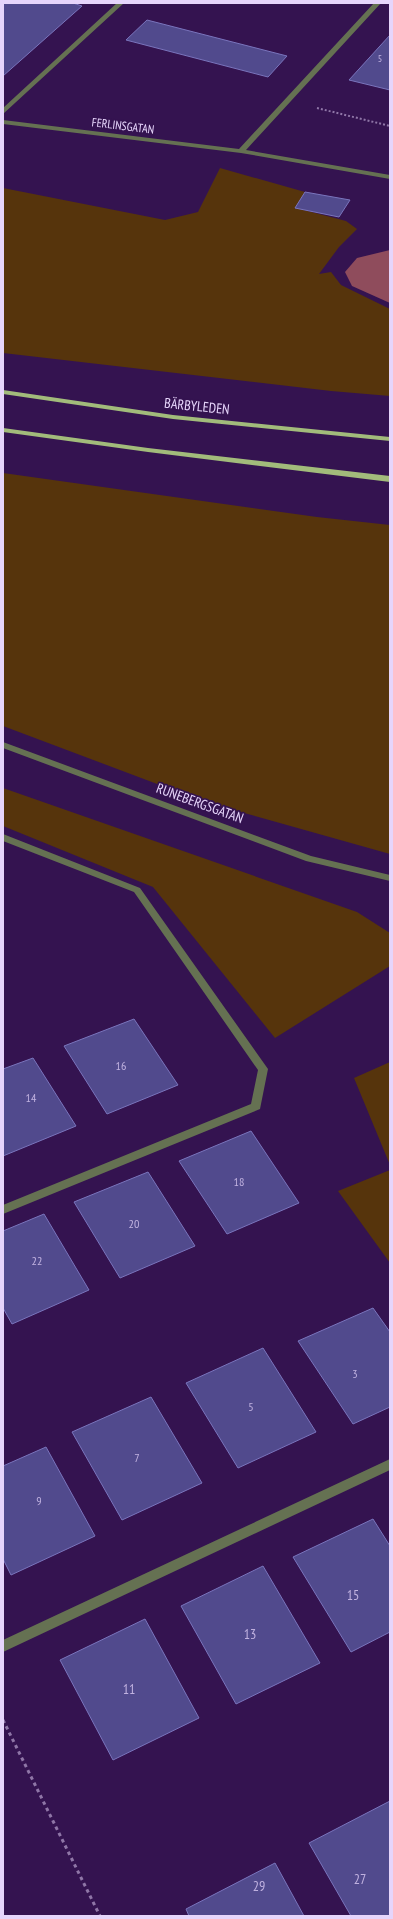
<svg xmlns="http://www.w3.org/2000/svg" width="393" height="1919" viewBox="0 0 393 1919" font-family="'PT Sans Narrow',sans-serif">
<style>
.green{fill:#56340c}
.water{fill:#8f4c5c}
.building{fill:#514a8d;stroke:#7a75bd}
.lines{fill:none;stroke-linecap:round;stroke-linejoin:round}
.path-far1{stroke:#8f76a7;stroke-width:2;stroke-dasharray:2 2;stroke-linecap:butt}
.path{stroke:#8f76a7;stroke-width:3;stroke-dasharray:3.5 3.5;stroke-linecap:butt}
.minor{fill:#657152;fill-rule:evenodd}
.major{fill:#a2bb7b;fill-rule:evenodd}
.labels{text-anchor:middle;stroke-width:3.5;stroke-linejoin:round;paint-order:stroke}
.far-number-label{font-size:10px;fill:#c1b2e0}
.far-street-label{font-size:12px;fill:#e6d5fb;stroke:#341350}
.number-label{font-size:12px;fill:#c1b2e0}
.street-label{font-size:14px;fill:#e6d5fb;stroke:#341350}
.near-number-label{font-size:14px;fill:#c1b2e0}
</style>
<rect width="100%" height="100%" fill="#341350"/>
<path class="green" d="M220,168L305,192L296,208L346,221L357,229L339,247L319,274L331,272L341,285L390,309V396L331,391L3,353V188L165,220L198,212Z
M3,473L317,517L390,525V854L205,802L3,726Z
M3,788L357,912L390,933V966L275,1038L153,887L3,826Z
M390,1062V1165L354,1078Z
M390,1170V1263L338,1191Z"/>
<path class="water" d="M390,250V303L352,286L345,272L357,258Z"/>
<path class="building" d="M3,3H73L82,6L3,76Z
M147,20L287,56L268,77L126,40Z
M390,35V90L349,80Z
M305,192L350,200L339,217L295,208Z
M134,1019L178,1085L107,1114L64,1046Z
M33,1058L76,1126L3,1156V1069Z
M251,1131L299,1203L227,1234L179,1161Z
M148,1172L195,1246L120,1278L74,1202Z
M44,1214L89,1290L12,1324L3,1308V1231Z
M373,1308L390,1332V1407L353,1424L298,1341Z
M263,1348L316,1432L238,1468L186,1383Z
M151,1397L202,1483L122,1520L72,1432Z
M46,1447L95,1536L11,1575L3,1559V1466Z
M373,1519L390,1546V1632L351,1652L293,1557Z
M263,1566L320,1663L236,1704L181,1606Z
M145,1619L199,1718L113,1760L60,1660Z
M390,1801V1916H351L309,1843Z
M275,1863L304,1916H189L186,1909Z"/>
<g class="lines">
<path class="path-far1" d="M317,108L390,126"/>
<path class="path" d="M3,1720L100,1916"/>
<path class="minor" d="M117,3H124L3,114V108Z
M374,3H381L246,150L390,175V179L241,153L3,124V120L239,149Z
M3,742L311,856L390,875V881L306,861L3,748Z
M3,834L140,888L268,1069L260,1109L3,1214V1205L251,1104L258,1070L134,892L3,841Z
M390,1459V1470L3,1652V1640Z"/>
<path class="major" d="M3,390L173,415L390,437V441L173,419L3,394Z
M3,428L148,448L390,476V482L148,452L3,432Z"/>
</g>
<g class="labels">
<g class="far-number-label">
<text x="380" y="62">5</text>
</g>
<g class="far-street-label">
<text transform="translate(123 126) rotate(7)" y="4">FERLINSGATAN</text>
</g>
<g class="number-label">
<text x="121" y="1070">16</text>
<text x="31" y="1102">14</text>
<text x="239" y="1186">18</text>
<text x="134" y="1228">20</text>
<text x="37" y="1265">22</text>
<text x="355" y="1378">3</text>
<text x="251" y="1411">5</text>
<text x="137" y="1462">7</text>
<text x="39" y="1505">9</text>
</g>
<g class="street-label">
<text transform="translate(197 406) rotate(6)" y="5">BÄRBYLEDEN</text>
<text transform="translate(200 803) rotate(20)" y="5">RUNEBERGSGATAN</text>
</g>
<g class="near-number-label">
<text x="353" y="1600">15</text>
<text x="250" y="1639">13</text>
<text x="129" y="1694">11</text>
<text x="360" y="1884">27</text>
<text x="259" y="1891">29</text>
</g>
</g>
<rect width="393" height="1919" fill="none" stroke="#e6d5fb" stroke-width="8"/>
</svg>
